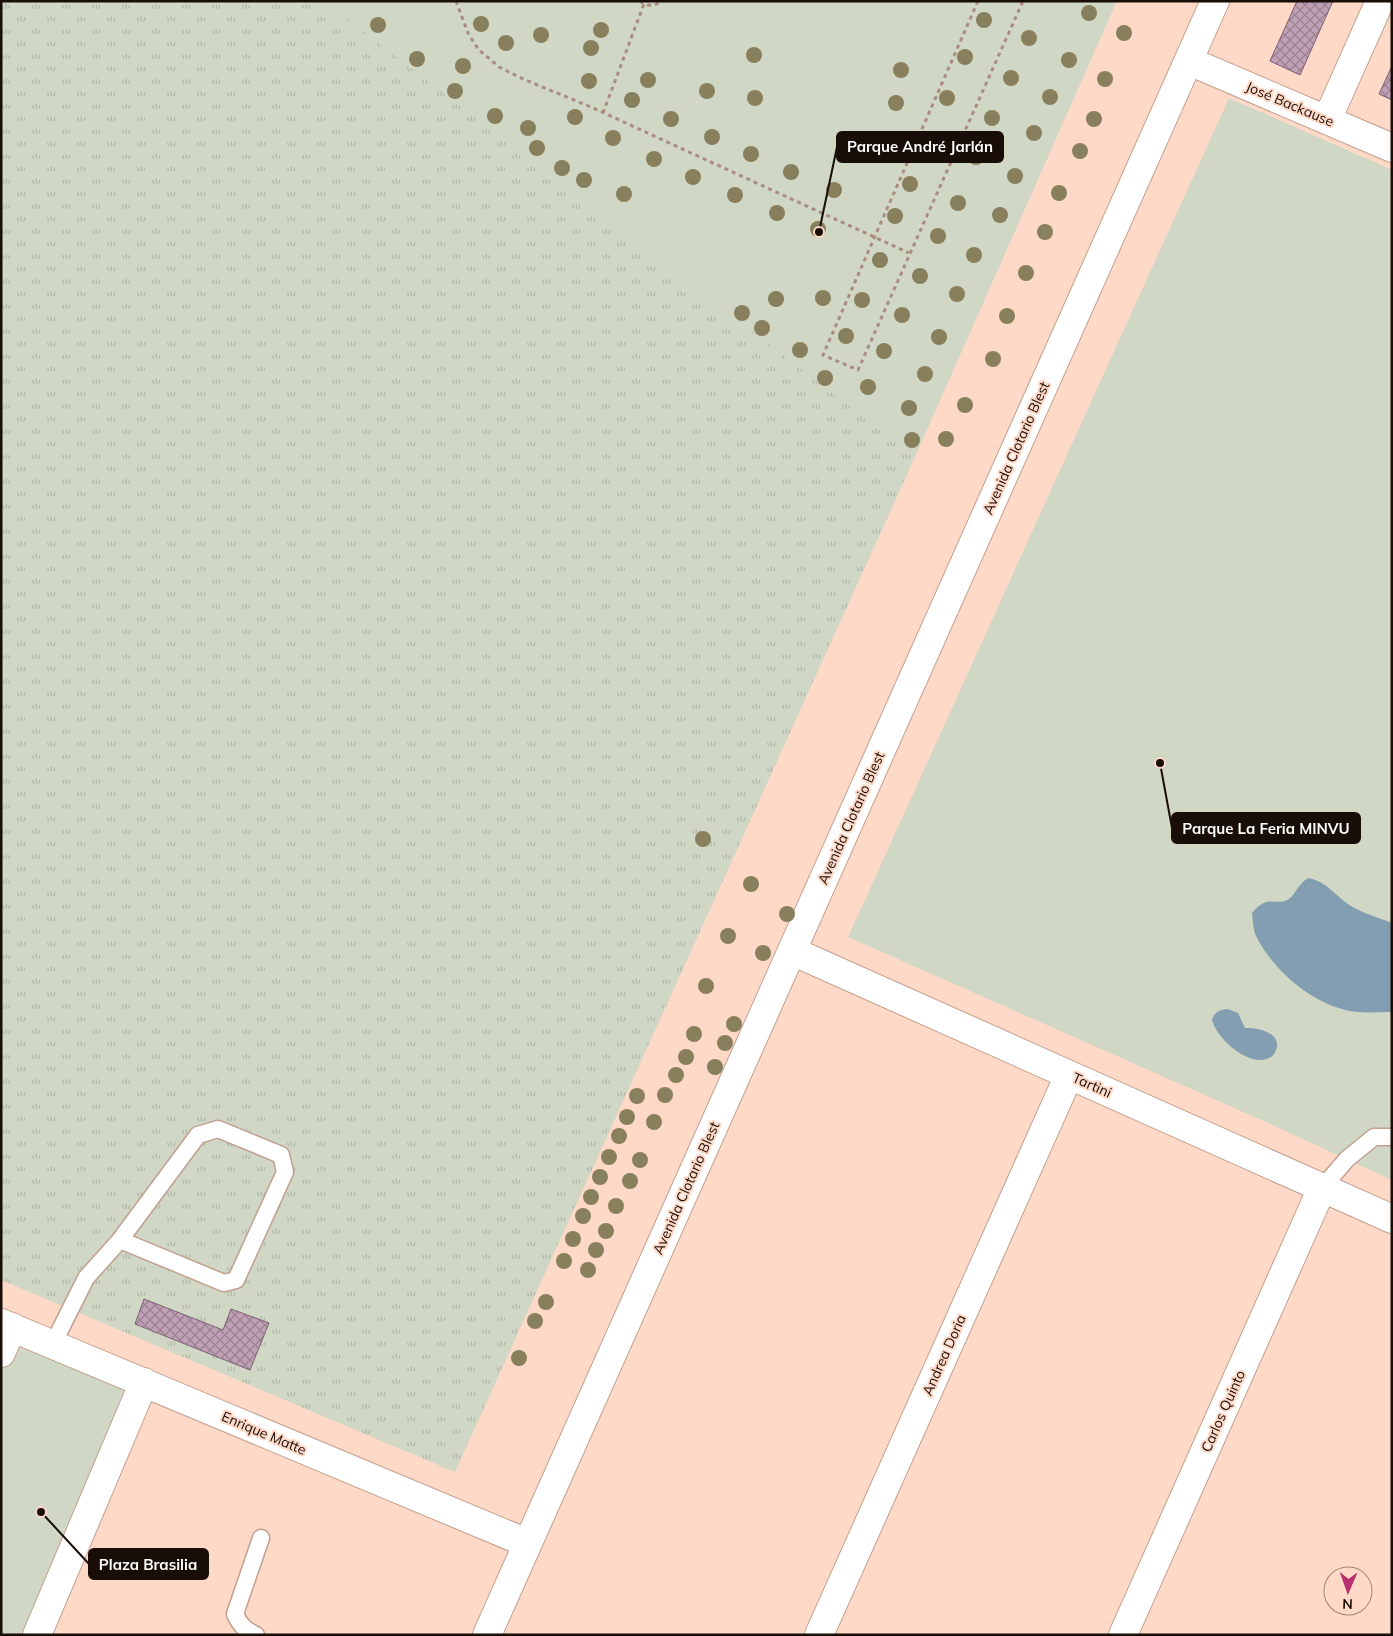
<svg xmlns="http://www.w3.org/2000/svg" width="1393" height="1636" viewBox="0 0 1393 1636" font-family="Mulish,sans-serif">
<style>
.grass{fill:url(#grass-tufts)}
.park{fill:#d0d7c5}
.water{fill:#839db1}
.building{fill:url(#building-cross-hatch);stroke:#7c5f73}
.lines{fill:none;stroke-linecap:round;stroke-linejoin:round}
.service-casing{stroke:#c29f8e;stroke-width:19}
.minor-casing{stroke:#c29f8e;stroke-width:30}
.secondary-casing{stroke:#c29f8e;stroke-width:30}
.path{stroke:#a98d80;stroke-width:3;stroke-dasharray:4 4;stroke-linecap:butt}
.service{stroke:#fff;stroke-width:16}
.minor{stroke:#fff;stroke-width:28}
.secondary{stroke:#fff;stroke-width:28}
.tree{fill:#887f5c}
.labels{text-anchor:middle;stroke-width:4;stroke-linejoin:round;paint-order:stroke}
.street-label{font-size:14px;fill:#190d07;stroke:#fed9c7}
.leader{fill:none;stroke:#190d07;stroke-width:2}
.callout-dot{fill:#190d07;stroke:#fed9c7;stroke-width:2}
.callout{fill:#190d07;stroke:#190d07;stroke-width:2}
.callout-label{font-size:15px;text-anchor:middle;font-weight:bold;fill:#fff}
</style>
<defs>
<pattern id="grass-tufts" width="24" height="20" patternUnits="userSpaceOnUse" patternTransform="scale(1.25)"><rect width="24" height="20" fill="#d0d7c5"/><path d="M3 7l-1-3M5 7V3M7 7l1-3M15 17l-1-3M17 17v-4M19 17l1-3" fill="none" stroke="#b2b7a8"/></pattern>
<pattern id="building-cross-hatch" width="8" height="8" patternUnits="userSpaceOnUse" patternTransform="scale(1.25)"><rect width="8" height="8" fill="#bfa0b5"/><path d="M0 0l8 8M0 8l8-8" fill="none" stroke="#9a8191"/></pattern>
</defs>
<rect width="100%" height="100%" fill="#fed9c7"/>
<path class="grass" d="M1,1H324L331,6L333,1L915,457L455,1472L1,1280Z"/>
<path class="park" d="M324,1H1117L915,457Z
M1229,98L1392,170V1180L1268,1123L848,937Z
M15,1340L134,1388L28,1635H1V1372Z"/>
<path class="water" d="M1308,878C1327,881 1336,897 1351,906C1363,913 1379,918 1392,923V1012C1376,1012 1357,1014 1342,1009C1307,999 1272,968 1256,936C1253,929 1253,920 1252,913C1268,893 1275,907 1289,899C1295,895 1297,885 1308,878Z
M1228,1009L1238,1013L1245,1028C1257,1027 1279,1032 1277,1047C1276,1051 1274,1055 1271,1057C1251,1070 1215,1038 1212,1019C1216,1011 1219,1010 1228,1009Z"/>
<path class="building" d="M1297,1H1333L1300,75L1270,61Z
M1392,66V100L1379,94Z
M144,1299L223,1330L231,1309L269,1323L250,1370L135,1324Z"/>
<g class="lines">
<g class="service-casing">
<path id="service" d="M1322,1188L1347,1159L1374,1137H1392
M53,1344L86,1278L120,1240L198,1135L218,1129L281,1155L285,1172L236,1280L224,1283L120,1240
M256,1635C245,1630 240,1625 235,1614L261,1538"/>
</g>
<g class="minor-casing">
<path id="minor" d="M1189,61L1392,148
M1327,120L1380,1
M792,951L1392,1219
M1,1323L527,1543
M1,1353L12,1327
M37,1635L144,1382
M819,1635L1069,1075
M1123,1635L1322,1188"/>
</g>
<g class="secondary-casing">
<path id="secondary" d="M487,1635L1215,1"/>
</g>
<path class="path" d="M456,1L468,33L478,49L499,67L523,79L591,107L909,253
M640,1C647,7 655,6 662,1
M978,1L823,355L858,370L1023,1
M603,113L644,4"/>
<use href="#service" class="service"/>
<use href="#minor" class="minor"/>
<use href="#secondary" class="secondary"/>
</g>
<g class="tree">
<circle cx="1089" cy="13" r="8"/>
<circle cx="984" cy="20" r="8"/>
<circle cx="481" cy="24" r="8"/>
<circle cx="378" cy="25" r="8"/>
<circle cx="601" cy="30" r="8"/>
<circle cx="1124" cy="33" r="8"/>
<circle cx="541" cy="35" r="8"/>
<circle cx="1029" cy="38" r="8"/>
<circle cx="506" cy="43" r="8"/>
<circle cx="591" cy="48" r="8"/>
<circle cx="754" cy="55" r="8"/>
<circle cx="965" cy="57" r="8"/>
<circle cx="417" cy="59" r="8"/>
<circle cx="1069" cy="60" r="8"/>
<circle cx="463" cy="66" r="8"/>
<circle cx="901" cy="70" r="8"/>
<circle cx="1011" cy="78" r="8"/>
<circle cx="1105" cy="79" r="8"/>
<circle cx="648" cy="80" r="8"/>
<circle cx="589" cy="81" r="8"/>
<circle cx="455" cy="91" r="8"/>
<circle cx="707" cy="91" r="8"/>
<circle cx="1050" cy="97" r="8"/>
<circle cx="755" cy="98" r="8"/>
<circle cx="947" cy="98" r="8"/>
<circle cx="632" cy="100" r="8"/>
<circle cx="896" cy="103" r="8"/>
<circle cx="495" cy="116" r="8"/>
<circle cx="575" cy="117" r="8"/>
<circle cx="992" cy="118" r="8"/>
<circle cx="671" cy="119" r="8"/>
<circle cx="1094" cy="119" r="8"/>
<circle cx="528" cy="128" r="8"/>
<circle cx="1034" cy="133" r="8"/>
<circle cx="712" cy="137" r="8"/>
<circle cx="613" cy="138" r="8"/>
<circle cx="883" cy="139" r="8"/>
<circle cx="928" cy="139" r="8"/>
<circle cx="537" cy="148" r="8"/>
<circle cx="1080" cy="151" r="8"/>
<circle cx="844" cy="152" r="8"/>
<circle cx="751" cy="154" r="8"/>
<circle cx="976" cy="157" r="8"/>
<circle cx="654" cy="159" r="8"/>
<circle cx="562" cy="168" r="8"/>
<circle cx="791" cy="172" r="8"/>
<circle cx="1015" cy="176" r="8"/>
<circle cx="693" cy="177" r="8"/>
<circle cx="584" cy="180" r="8"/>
<circle cx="910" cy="184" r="8"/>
<circle cx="834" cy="190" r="8"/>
<circle cx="1059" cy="193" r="8"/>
<circle cx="624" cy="194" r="8"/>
<circle cx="735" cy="195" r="8"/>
<circle cx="958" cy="203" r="8"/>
<circle cx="777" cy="213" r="8"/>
<circle cx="1000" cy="215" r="8"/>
<circle cx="895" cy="216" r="8"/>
<circle cx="818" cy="229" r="8"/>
<circle cx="1045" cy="232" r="8"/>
<circle cx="938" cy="236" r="8"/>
<circle cx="974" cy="255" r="8"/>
<circle cx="880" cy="260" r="8"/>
<circle cx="1026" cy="273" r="8"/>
<circle cx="920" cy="276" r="8"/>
<circle cx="957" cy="294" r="8"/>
<circle cx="823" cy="298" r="8"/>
<circle cx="776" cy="299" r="8"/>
<circle cx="862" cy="300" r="8"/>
<circle cx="742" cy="313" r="8"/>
<circle cx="902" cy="315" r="8"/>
<circle cx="1007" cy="316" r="8"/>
<circle cx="762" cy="328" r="8"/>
<circle cx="846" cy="336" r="8"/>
<circle cx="939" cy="337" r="8"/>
<circle cx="800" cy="350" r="8"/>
<circle cx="884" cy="351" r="8"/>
<circle cx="993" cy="359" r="8"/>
<circle cx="925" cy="374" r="8"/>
<circle cx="825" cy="378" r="8"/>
<circle cx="868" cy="387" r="8"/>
<circle cx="965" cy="405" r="8"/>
<circle cx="909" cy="408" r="8"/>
<circle cx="946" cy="439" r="8"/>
<circle cx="912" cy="440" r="8"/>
<circle cx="703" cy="839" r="8"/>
<circle cx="751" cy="884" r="8"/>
<circle cx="787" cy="914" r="8"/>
<circle cx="728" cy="936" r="8"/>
<circle cx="763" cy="953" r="8"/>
<circle cx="706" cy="986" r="8"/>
<circle cx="734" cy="1024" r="8"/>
<circle cx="694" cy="1034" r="8"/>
<circle cx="725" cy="1043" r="8"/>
<circle cx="686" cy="1057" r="8"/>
<circle cx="715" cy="1067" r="8"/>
<circle cx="676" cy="1075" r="8"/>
<circle cx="665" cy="1095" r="8"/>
<circle cx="637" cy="1096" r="8"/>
<circle cx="627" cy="1117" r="8"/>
<circle cx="654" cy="1122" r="8"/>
<circle cx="619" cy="1136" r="8"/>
<circle cx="609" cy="1157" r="8"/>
<circle cx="640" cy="1160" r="8"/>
<circle cx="600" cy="1177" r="8"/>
<circle cx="630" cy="1181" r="8"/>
<circle cx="591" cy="1197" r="8"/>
<circle cx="616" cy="1206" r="8"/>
<circle cx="583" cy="1216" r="8"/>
<circle cx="606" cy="1231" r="8"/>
<circle cx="573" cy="1239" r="8"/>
<circle cx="596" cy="1250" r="8"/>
<circle cx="564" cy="1261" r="8"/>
<circle cx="588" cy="1270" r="8"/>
<circle cx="546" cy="1302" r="8"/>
<circle cx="535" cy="1321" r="8"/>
<circle cx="519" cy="1358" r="8"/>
</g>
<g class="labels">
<g class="street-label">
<text transform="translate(1290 104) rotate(23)" y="5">José Backause</text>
<text transform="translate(1016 448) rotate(-66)" y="5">Avenida Clotario Blest</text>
<text transform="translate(851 818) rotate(-66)" y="5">Avenida Clotario Blest</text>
<text transform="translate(1092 1085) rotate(24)" y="5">Tartini</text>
<text transform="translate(686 1188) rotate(-66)" y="5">Avenida Clotario Blest</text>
<text transform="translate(944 1355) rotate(-66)" y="5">Andrea Doria</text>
<text transform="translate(1223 1411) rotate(-66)" y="5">Carlos Quinto</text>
<text transform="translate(264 1433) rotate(23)" y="5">Enrique Matte</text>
</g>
</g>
<path class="leader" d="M819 232L837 147M1160 763L1172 828M41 1512L89 1564"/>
<g class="callout-dot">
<circle cx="819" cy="232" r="5"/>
<circle cx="1160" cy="763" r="5"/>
<circle cx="41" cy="1512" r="5"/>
</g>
<g class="callout">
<rect x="837" y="132" width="166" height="30" rx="5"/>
<rect x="1172" y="813" width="188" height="30" rx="5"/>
<rect x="89" y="1549" width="119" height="30" rx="5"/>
</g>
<g class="callout-label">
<text x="920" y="152">Parque André Jarlán</text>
<text x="1266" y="834">Parque La Feria MINVU</text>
<text x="148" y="1570">Plaza Brasilia</text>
</g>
<rect width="1393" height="1636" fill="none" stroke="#190d07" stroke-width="5"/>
<g transform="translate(1348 1591) rotate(182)"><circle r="24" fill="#fed9c7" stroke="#a2877a"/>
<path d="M0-4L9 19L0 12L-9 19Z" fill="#b9306f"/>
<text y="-8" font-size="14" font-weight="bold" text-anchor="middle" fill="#190d07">N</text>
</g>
</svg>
